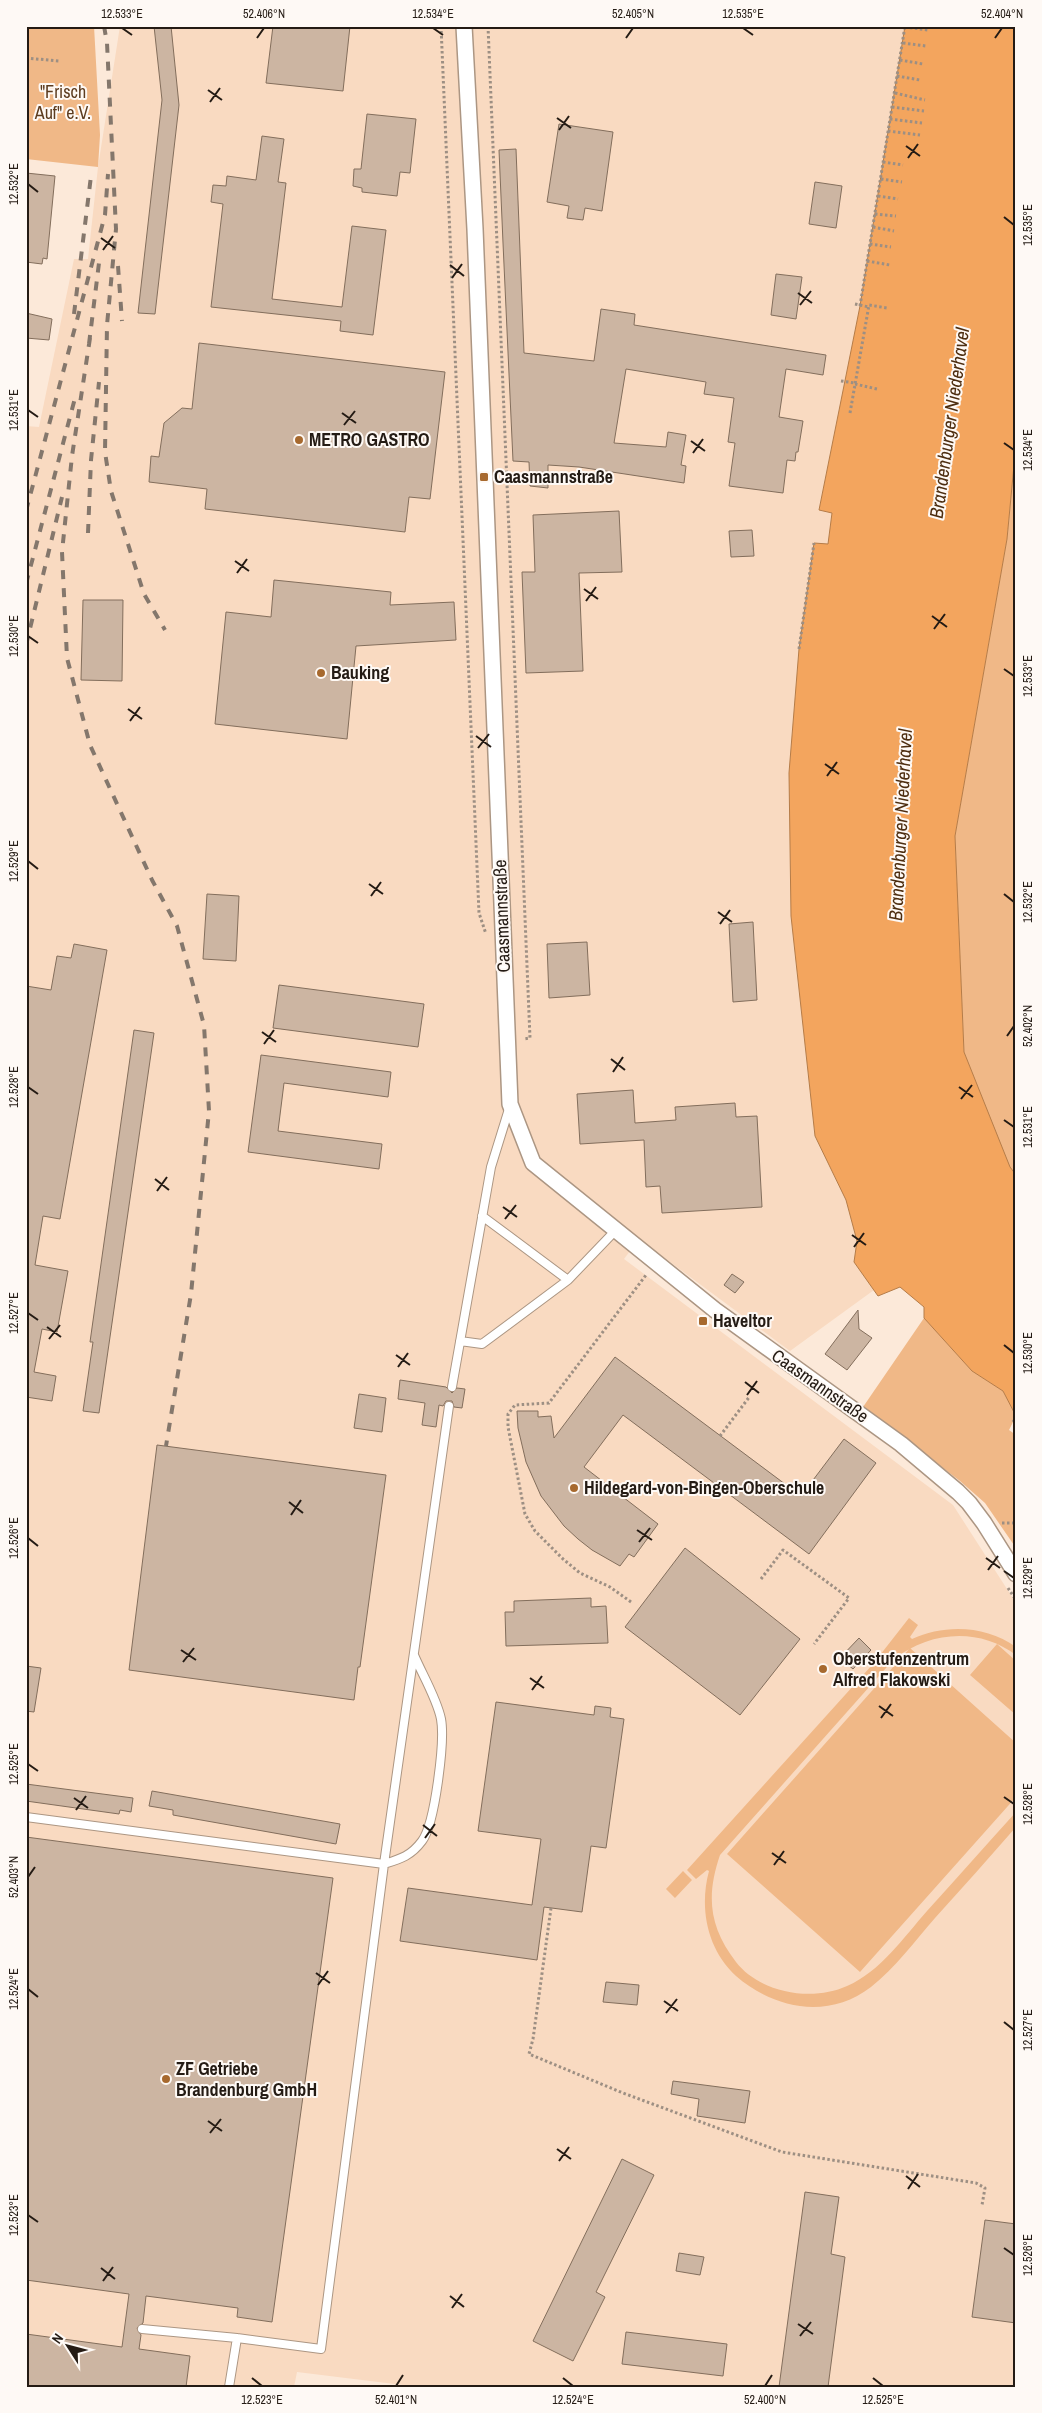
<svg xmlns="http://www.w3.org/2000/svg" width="1042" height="2413" viewBox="0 0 1042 2413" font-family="'Archivo Narrow',sans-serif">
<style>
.built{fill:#f9dac1}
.green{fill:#f0b887}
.water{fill:#f3a55e;stroke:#b57c48}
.building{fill:#ccb5a2;stroke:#836e5c}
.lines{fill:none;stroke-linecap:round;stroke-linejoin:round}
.service-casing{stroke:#ac9683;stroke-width:10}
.minor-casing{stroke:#ac9683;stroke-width:18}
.path{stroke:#9d8f83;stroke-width:3;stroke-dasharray:2.5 2.5;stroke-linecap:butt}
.service{stroke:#fff;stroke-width:8}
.minor{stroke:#fff;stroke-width:15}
.rail{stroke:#84776c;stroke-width:4;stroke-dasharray:9 9;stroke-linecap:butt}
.ticks{fill:none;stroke:#241b14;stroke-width:2}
.poi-dot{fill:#a7692e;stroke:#fef9f5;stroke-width:2}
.labels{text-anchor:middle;stroke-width:4;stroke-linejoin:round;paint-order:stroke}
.park-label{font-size:18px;fill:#5d3c1f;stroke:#fef9f5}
.poi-label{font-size:18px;font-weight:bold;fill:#241b14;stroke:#fef9f5;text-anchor:start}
.street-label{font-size:18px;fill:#241b14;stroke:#fef9f5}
.water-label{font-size:19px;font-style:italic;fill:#4e2e10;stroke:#fef9f5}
.neatline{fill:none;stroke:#241b14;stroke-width:2}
.ticks-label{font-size:12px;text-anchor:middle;fill:#241b14}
</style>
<rect width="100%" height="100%" fill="#fce9d9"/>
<path class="built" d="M120,26H905L860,306L819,510L832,512L828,544H814L799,649L789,773L791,916L815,1136L846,1200L857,1241L855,1262L874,1290L790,1351L639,1239L624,1259L953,1505L1016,1603V2387H419L297,2372L294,2387H26V426L39,427L74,259H88L98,167Z"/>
<path class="green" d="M26,26H94L100,135L98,167L26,159Z
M1016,444V1175L1010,1168L964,1052L955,836L1007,539Z
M924,1318L972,1371L1003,1391L1016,1416L1009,1430L1016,1435V1548L985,1503L960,1481L863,1407Z
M909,1618L918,1625L910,1637L912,1639C944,1624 986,1625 1016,1647V1655C979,1627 930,1631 894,1659L720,1855C706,1896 709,1927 736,1962C760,1993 812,2002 847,1986C880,1972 904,1937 927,1911C957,1878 986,1845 1016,1812V1827C989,1858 962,1888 935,1918C915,1941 895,1968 871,1987C828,2020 774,2009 736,1976C707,1949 699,1908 709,1871L707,1870L696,1879L687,1870L873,1664Z
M997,1644L1016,1661V1715L970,1675Z
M910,1648L1016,1743V1797L860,1972L727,1854Z
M683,1871L692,1880L675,1898L666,1889Z"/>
<path class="water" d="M905,26H1016V444L1007,539L955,836L964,1052L1010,1167L1016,1175V1416L1003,1391L972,1371L924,1318V1307L900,1287L878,1296L854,1262L857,1241L846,1200L815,1136L791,916L789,773L799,649L814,543L828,544L832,513L819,510L860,306Z"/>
<path class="building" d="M154,26H171L179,105L155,314L138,313L162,100Z
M273,26H350L343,91L266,83Z
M367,114L416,119L410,173L400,172L397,196L362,192V188L353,186L354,169H361Z
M559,124L613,132L602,211L585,208L583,220L567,218L569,206L547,202Z
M262,136L284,139L278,182L286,183L272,299L342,307L352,226L386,230L373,335L340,331L341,321L211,307L223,204L211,202L213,185L226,186L227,176L256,180Z
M516,149L524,353L594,361L601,309L635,314L634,325L826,355L823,375L786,369L779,417L803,421L798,452H796L795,461L787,460L783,493L729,486L735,443L728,442L734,398L704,394L706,382L626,369L614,443L666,447L668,432L686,435L681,465L686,466L684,483L579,467L548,465V488L530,486L529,462L513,461L503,243L499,150Z
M26,173L55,176L47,259L43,258L42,264L26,262Z
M815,182L842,186L836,228L809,224Z
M776,274L802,277L796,319L771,315Z
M26,313L52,319L49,340L26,338Z
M199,343L445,372L430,499L409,497L405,532L205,509L207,489L149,482L151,456L159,457L164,423L182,408L192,409Z
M619,511L622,572L579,573L583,671L526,673L522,572H535L533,515Z
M752,530L754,556L731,557L729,531Z
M274,580L391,592L390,605L454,602L456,640L356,646L347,739L215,724L226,612L271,617Z
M83,600H123L122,681L81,680Z
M207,894L239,896L236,961L203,959Z
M753,922L757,1000L733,1002L729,924Z
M587,942L590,995L549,998L547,944Z
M74,944L107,950L60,1219L43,1216L35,1265L68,1271L57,1332L42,1329L34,1372L56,1376L52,1401L26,1397V986L51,990L57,956L71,958Z
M279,985L424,1004L418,1047L273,1028Z
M134,1030L154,1033L99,1413L83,1411L93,1342H90Z
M261,1055L391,1072L388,1097L284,1083L278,1131L382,1144L379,1169L248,1152Z
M633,1090L635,1123L676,1120L675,1107L735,1103L736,1117L757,1116L762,1207L662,1213L660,1186L646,1187L644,1140L580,1144L577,1094Z
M732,1274L744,1282L735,1293L724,1285Z
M858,1310L859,1329L872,1338L847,1370L825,1354Z
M615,1357L801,1496L844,1439L876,1463L809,1554L623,1415L584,1467L658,1524L634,1557L629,1554L620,1566L592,1550L578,1539L564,1526L541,1496L526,1462L518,1428L517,1411H538V1417L551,1416L554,1438Z
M400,1380L446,1387L452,1393L457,1388L465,1389L462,1408L454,1407L452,1401H446L443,1406L439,1405L436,1427L422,1425L425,1403L398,1399Z
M359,1394L386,1398L382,1432L354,1428Z
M157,1445L386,1475L360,1667H358L354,1700L129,1670Z
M685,1548L800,1639L740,1715L625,1627Z
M591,1598V1607L606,1606L608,1643L506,1646L505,1612H514V1601Z
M859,1638L871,1650L853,1669L840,1658Z
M26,1666L41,1668L34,1712L26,1711Z
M496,1702L594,1715L595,1706L611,1708L610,1717L624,1719L606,1848L591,1846L582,1912L544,1907L537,1960L400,1941L408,1888L532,1905L541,1839L478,1831Z
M26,1784L133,1798L131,1812L120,1810L119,1814L26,1801Z
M152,1791L340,1824L336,1844L173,1815V1810L149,1806Z
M26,1837L333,1878L272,2322L237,2317L238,2308L146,2296L143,2323L137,2328L141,2335L139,2349L190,2356L186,2387H26V2334L122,2347L129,2294L26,2280Z
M606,1982L639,1985L637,2005L603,2002Z
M673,2081L750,2091L745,2123L697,2116L699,2099L671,2094Z
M622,2159L654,2175L596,2292L605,2297L573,2361L533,2341Z
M805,2192L839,2197L831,2254L845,2257L828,2387H779Z
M985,2220L1016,2224V2323L972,2317Z
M679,2253L704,2257L700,2275L676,2271Z
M626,2332L727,2344L723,2376L622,2364Z"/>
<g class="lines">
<g class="service-casing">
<path id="service" d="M482,1216L568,1280L615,1231
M460,1341L482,1344L568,1280
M452,1387L491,1167L509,1109
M26,1817L384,1864C400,1859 411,1856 422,1841C435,1824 445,1741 441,1719C437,1699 422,1674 414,1655
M142,2329L237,2338L321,2349L384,1864L449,1406
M229,2387L237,2338"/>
</g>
<g class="minor-casing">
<path id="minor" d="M464,26L475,229L510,1104L533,1163L715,1310L901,1444L958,1492L969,1503L984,1523L1016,1574"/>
</g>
<path class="path" d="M441,26L479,913L486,934
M488,26L530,1038L523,1039
M905,27L928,30
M903,43L926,46
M26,58L59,61
M900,60L923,64
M897,76L920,80
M895,93L925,100
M892,107L924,111
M890,119L922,123
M888,131L920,135
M883,162L903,165
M881,179L902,182
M878,196L898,199
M875,214L896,216
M873,227L894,231
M870,244L891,247
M867,261L890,265
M855,304L869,307
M860,306L905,26
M841,381L855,383
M855,384L877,389
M850,413L869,305L887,308
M799,649L814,543
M1013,1422L1016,1418
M720,1436L750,1396
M1002,1523H1016
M761,1579L783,1550L849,1598L814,1644
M1008,1588L1016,1600
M631,1602L610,1587L580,1573L563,1559L535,1531L525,1514L508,1427V1414L515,1405L549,1403L646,1275
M551,1908L533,2039L529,2054L623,2093L782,2152L976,2183L985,2188L982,2205"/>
<use href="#service" class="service"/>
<use href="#minor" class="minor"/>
<path class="rail" d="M104,26L107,43L116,229L107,325L105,452L111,491L144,594L165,630
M118,266L122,321
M74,314L91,176
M90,338L72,456L62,552L67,658L90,745L152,880L177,926L204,1025L209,1111L191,1294L166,1446
M89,344L99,263
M26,511L105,215L108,174
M88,533L91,460L99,382
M26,584L75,398
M26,645L62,497"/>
</g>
<path class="ticks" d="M122,28L132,35M433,28L443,35M743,28L753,35M257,38L264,28M626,38L633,28M995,38L1002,28M208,90L222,100M210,102L220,88M557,118L571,128M559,130L569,116M906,146L920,156M908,158L918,144M28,184L38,192M1004,217L1014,225M101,238L115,248M103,250L113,236M450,265L464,276M452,278L462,264M798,293L812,303M800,305L811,291M28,410L38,417M342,413L356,423M344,425L355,411M691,441L705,451M1004,443L1014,450M693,453L703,439M235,561L249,571M237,573L247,559M584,589L598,599M586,601L596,587M932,616L947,627M934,629L945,614M28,636L38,643M1004,669L1014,676M128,709L142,719M130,721L140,707M476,736L491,747M478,748L489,734M825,764L839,774M827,776L837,762M28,861L38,869M369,884L383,894M1004,894L1014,902M371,896L381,882M718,912L732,922M720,924L730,910M262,1032L276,1042M1007,1036L1014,1026M264,1044L274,1030M611,1059L625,1070M613,1072L623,1057M28,1087L38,1094M959,1087L973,1097M961,1099L972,1085M1004,1120L1014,1127M155,1179L169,1190M157,1191L167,1177M503,1207L517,1217M505,1219L516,1205M852,1235L866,1245M854,1247L864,1233M28,1313L38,1320M47,1327L61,1337M49,1339L60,1325M1004,1345L1014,1353M396,1355L410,1365M398,1367L408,1353M745,1382L759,1393M747,1395L757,1381M289,1502L303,1513M291,1515L301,1500M637,1530L652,1540M28,1538L38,1546M639,1542L650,1528M986,1558L1000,1568M988,1570L998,1556M1004,1571L1014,1578M181,1650L196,1660M183,1662L194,1648M530,1678L544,1688M532,1690L542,1676M879,1706L893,1716M881,1718L891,1704M28,1764L38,1771M1004,1797L1014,1804M74,1798L88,1808M76,1810L86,1796M423,1825L437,1836M425,1838L435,1824M772,1853L786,1863M774,1865L784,1851M28,1877L35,1867M316,1973L330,1983M318,1985L328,1971M28,1989L38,1997M664,2001L678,2011M666,2013L677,1999M1004,2022L1014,2030M208,2121L222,2131M210,2133L221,2119M557,2149L571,2159M559,2161L569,2147M906,2176L920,2187M908,2189L918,2174M28,2215L38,2222M1004,2248L1014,2255M101,2268L115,2279M103,2281L113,2267M450,2296L464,2307M452,2308L462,2294M798,2324L813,2334M800,2336L811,2322M252,2378L262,2386M563,2378L573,2386M873,2378L883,2386M396,2386L403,2375M765,2386L772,2375"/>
<g class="poi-dot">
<circle cx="299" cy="440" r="5"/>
<rect x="479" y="472" width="10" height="10" rx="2.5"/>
<circle cx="321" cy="673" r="5"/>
<rect x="698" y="1316" width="10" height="10" rx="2.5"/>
<circle cx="574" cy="1488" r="5"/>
<circle cx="823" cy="1669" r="5"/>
<circle cx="166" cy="2079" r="5"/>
</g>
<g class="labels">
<g class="park-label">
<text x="63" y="98">"Frisch<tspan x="63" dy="21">Auf" e.V.</tspan></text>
</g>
<g class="poi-label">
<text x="309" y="446">METRO GASTRO</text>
<text x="494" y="483">Caasmannstraße</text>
<text x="331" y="679">Bauking</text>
<text x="713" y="1327">Haveltor</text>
<text x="584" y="1494">Hildegard-von-Bingen-Oberschule</text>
<text x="833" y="1665">Oberstufenzentrum<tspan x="833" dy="21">Alfred Flakowski</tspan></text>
<text x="176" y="2075">ZF Getriebe<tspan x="176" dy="21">Brandenburg GmbH</tspan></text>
</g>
<g class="street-label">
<text transform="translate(502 916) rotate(-92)" y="6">Caasmannstraße</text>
<text transform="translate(820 1386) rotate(35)" y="6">Caasmannstraße</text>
</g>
<g class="water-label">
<text transform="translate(949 423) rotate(-82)" y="7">Brandenburger Niederhavel</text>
<text transform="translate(900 825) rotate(-87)" y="7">Brandenburger Niederhavel</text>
</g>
</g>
<rect width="1042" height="2413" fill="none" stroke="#fef9f5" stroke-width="55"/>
<g transform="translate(68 2346) rotate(306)" stroke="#fef9f5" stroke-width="4" paint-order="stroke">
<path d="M0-4L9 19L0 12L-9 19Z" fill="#241b14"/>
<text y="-8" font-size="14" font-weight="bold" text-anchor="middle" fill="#241b14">N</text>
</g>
<rect x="28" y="28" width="986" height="2358" class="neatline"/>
<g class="ticks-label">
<text x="122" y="18">12.533°E</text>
<text x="264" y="18">52.406°N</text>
<text x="433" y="18">12.534°E</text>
<text x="633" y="18">52.405°N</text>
<text x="743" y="18">12.535°E</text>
<text x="1002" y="18">52.404°N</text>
<text transform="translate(14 184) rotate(-90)" y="4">12.532°E</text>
<text transform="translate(1028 225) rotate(-90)" y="4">12.535°E</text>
<text transform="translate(14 410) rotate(-90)" y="4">12.531°E</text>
<text transform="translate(1028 450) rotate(-90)" y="4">12.534°E</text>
<text transform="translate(14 636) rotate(-90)" y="4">12.530°E</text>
<text transform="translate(1028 676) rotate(-90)" y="4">12.533°E</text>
<text transform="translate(14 861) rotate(-90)" y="4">12.529°E</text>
<text transform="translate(1028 902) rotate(-90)" y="4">12.532°E</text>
<text transform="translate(1028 1026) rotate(-90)" y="4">52.402°N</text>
<text transform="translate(14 1087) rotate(-90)" y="4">12.528°E</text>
<text transform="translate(1028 1127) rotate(-90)" y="4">12.531°E</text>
<text transform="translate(14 1313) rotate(-90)" y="4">12.527°E</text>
<text transform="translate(1028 1353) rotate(-90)" y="4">12.530°E</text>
<text transform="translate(14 1538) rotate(-90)" y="4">12.526°E</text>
<text transform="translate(1028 1578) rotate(-90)" y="4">12.529°E</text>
<text transform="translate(14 1764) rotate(-90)" y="4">12.525°E</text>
<text transform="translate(1028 1804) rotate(-90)" y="4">12.528°E</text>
<text transform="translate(14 1877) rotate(-90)" y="4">52.403°N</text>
<text transform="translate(14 1989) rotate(-90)" y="4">12.524°E</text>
<text transform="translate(1028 2030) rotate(-90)" y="4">12.527°E</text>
<text transform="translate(14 2215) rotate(-90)" y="4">12.523°E</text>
<text transform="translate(1028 2255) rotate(-90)" y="4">12.526°E</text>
<text x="262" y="2404">12.523°E</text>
<text x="396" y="2404">52.401°N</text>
<text x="573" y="2404">12.524°E</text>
<text x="765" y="2404">52.400°N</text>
<text x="883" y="2404">12.525°E</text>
</g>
</svg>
